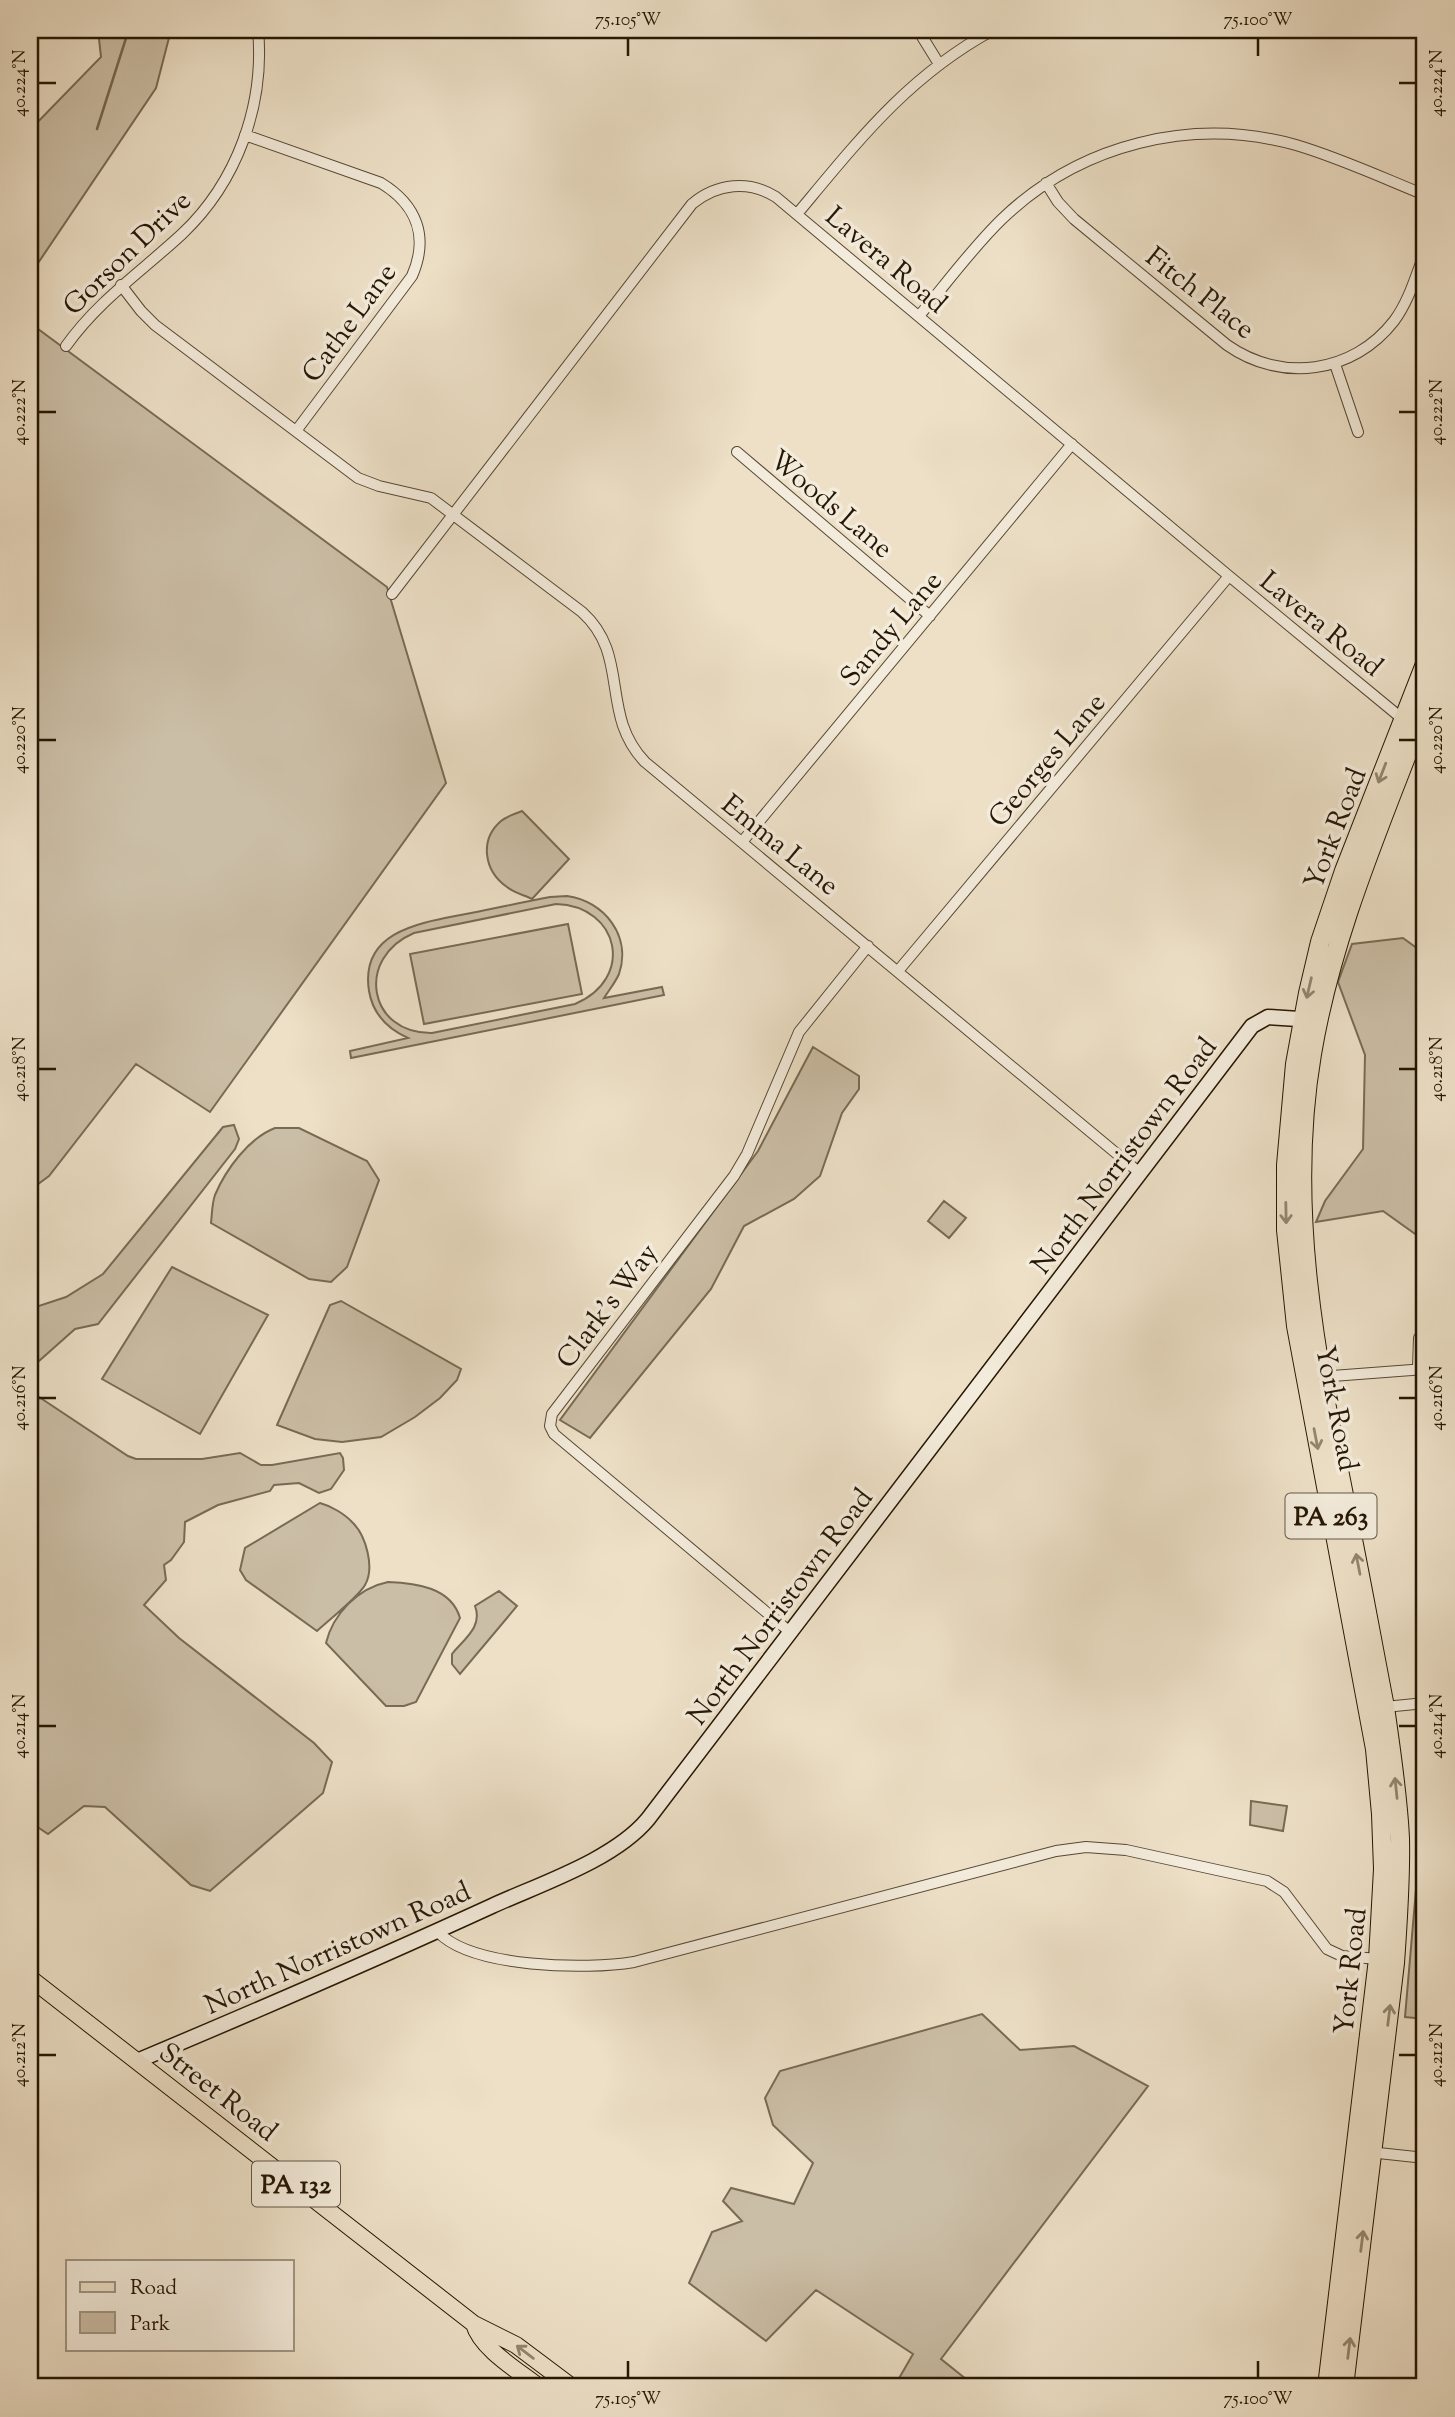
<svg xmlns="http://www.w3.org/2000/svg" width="1455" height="2417" viewBox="0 0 1455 2417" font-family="'Sorts Mill Goudy',serif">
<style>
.green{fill:#cbbea6;stroke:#786a54;stroke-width:2;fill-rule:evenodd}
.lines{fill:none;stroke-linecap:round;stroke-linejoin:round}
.stream{stroke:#746650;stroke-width:2.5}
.street-casing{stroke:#574834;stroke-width:12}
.secondary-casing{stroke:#251603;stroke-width:17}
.primary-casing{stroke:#251603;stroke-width:18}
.highway-casing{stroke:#251603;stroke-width:20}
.street{stroke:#f3ebdb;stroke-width:10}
.secondary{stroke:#f3ebdb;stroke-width:14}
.primary{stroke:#ede0c7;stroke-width:16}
.highway{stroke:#ede0c7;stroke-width:18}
.oneway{stroke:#93856f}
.ticks{fill:none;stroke:#251603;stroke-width:2.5}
.labels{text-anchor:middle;stroke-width:7;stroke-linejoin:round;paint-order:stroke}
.shield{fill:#f3ebdb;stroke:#635644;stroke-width:2}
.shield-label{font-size:26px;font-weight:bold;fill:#251603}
.street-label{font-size:28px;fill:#251603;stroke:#f3ebdb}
.neatline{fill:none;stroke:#251603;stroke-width:2.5}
.ticks-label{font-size:18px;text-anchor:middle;fill:#251603}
</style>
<rect width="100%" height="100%" fill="#ede0c7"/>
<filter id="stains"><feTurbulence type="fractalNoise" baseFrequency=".00286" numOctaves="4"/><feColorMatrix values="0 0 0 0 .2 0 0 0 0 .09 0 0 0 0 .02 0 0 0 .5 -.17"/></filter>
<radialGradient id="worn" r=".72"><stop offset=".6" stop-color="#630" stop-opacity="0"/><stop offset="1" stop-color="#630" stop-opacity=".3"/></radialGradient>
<path class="green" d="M98,30H171L156,88L30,275V130L101,57Z
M30,323L387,587L446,783L210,1112L136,1064L49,1176L30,1190Z
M522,811L569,859L532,899C524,895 514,893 507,887C484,871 479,840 501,821C507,816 515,814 522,811Z
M567,896C604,901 632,936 619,974C615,983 609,990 604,998L662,987L664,995L351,1058L350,1051L408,1038C388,1029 373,1015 369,991C359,928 427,922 471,913C497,908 523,902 550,897ZM556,904C620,906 635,979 575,1004L432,1033C368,1034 355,958 414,933Z
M568,924L582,994L424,1024L410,954Z
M1403,938L1418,949L1425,958V1241L1383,1211L1316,1222L1325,1201L1363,1149L1365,1055L1338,982L1352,944Z
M813,1047L859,1076V1089L842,1113L820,1176L794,1199L744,1226L711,1289L590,1438L560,1420L758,1151Z
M234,1125L239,1139L235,1149L98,1324L75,1329L30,1369V1300L39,1306L66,1297L103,1274L223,1127Z
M275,1128H299L367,1161L379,1180L347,1267L331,1282L309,1279L211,1223C212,1214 212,1203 215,1195C226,1169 249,1138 275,1128Z
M944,1201L966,1218L949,1238L928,1221Z
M172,1267L268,1315L200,1434L102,1379Z
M341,1301L461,1369L457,1380L440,1398L415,1417L381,1437L342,1442L315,1439L277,1425L330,1305Z
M30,1391L128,1456L136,1459H202L240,1453L261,1465H272L340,1453L343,1458L344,1470L331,1489L319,1493L299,1483L274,1485L270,1491L218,1505L185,1522L184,1542L171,1560L164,1565L166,1580L144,1605L179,1638L314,1743L332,1762L323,1793L210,1891L191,1885L105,1807L84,1806L48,1834L30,1822Z
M320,1503C331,1506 345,1514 353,1523C366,1536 375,1568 365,1585C359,1596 328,1621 317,1631L246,1580L240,1570L245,1548Z
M388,1582C415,1583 451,1587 460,1618L416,1702L404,1706H386L326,1643C333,1614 358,1588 388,1582Z
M499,1591L517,1606L460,1674L452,1664V1654C464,1639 483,1627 475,1606Z
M1251,1801L1287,1806L1283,1831L1250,1825Z
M1418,1866L1425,1868V2019L1405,2017Z
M982,2014L1020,2050L1074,2046L1148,2086L941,2359L976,2387H894L913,2354L816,2290L766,2341L689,2283L712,2232L742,2221L723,2201L731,2188L794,2204L813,2163L773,2125L765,2098L780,2071Z"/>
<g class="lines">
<path class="stream" d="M97,129L127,35L126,30"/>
<g class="street-casing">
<path id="street" d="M918,30L939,64
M245,135L381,183C417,205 429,237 412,276L296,431
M1046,183L1058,202L1074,219L1227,345C1281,383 1353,374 1394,321C1409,301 1416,275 1425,252
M797,214C858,141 908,76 993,30
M121,285L141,311L155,325L358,478L379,486L431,498L582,612C631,656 599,714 645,762L1140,1173
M919,316C946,284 972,248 1002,219C1080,144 1192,116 1296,145C1340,158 1383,178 1425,195
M66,346C99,300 141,272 182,234C237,182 265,105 258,30
M1335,364L1358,432
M737,452L930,616
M392,594L692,204C717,183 749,180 776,197L1229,576L1405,721
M742,842L1072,444
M898,971L1229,576
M1418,1368L1419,1338
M1319,1377L1425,1369
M790,1632L554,1434L550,1426L552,1414L734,1176L747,1154L799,1032L868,946
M1385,1707L1425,1703
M438,1932C472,1968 587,1970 634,1962L1056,1851L1086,1847L1126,1850L1267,1881L1284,1892L1327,1949L1342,1956L1378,1959
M1369,2152L1425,2158"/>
</g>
<g class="secondary-casing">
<path id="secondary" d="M137,2061C256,2011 374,1960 492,1906C540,1884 614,1860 648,1819L1252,1026L1268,1017L1314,1020"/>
</g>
<g class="primary-casing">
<path id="primary" d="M30,1978L474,2324L516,2345L572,2387
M474,2324C481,2349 519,2371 539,2387"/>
</g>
<g class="highway-casing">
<path id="highway" d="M1327,2387L1378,1959L1383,1869L1381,1814L1375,1749L1296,1326L1286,1230V1165L1295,1064L1308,993L1320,942L1344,871L1425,664
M1344,2387L1395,1963C1398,1921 1401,1880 1400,1838C1398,1794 1391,1750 1385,1707C1372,1640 1360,1572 1346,1505C1316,1356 1286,1207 1312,1054C1332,934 1382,822 1425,708"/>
</g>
<use href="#street" class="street"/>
<use href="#secondary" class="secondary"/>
<use href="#primary" class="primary"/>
<use href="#highway" class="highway"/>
</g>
<defs><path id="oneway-shaft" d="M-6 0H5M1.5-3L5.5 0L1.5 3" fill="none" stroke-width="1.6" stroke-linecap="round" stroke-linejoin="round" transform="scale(1.75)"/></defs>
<g class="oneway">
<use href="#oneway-shaft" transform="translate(1382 773) rotate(111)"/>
<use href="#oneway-shaft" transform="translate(1309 988) rotate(103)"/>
<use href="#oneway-shaft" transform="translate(1286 1213) rotate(89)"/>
<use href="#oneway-shaft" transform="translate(1316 1439) rotate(79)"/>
<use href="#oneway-shaft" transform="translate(1358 1564) rotate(-101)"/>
<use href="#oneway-shaft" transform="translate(1396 1788) rotate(-96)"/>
<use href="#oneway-shaft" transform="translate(1389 2015) rotate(-83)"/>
<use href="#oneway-shaft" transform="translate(1362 2241) rotate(-83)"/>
<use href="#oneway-shaft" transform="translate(1349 2348) rotate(-83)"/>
<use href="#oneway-shaft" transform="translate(525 2352) rotate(-143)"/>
</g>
<path class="ticks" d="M628,38V56M1258,38V56M38,83H56M1399,83H1416M38,412H56M1399,412H1416M38,740H56M1399,740H1416M38,1069H56M1399,1069H1416M38,1398H56M1399,1398H1416M38,1726H56M1399,1726H1416M38,2055H56M1399,2055H1416M628,2361V2378M1258,2361V2378"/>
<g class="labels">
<g class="shield">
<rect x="1285.5" y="1493.5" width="91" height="45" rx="5"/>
<rect x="252" y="2161.5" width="88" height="45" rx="5"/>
</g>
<g class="shield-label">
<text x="1331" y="1525">PA 263</text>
<text x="296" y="2193">PA 132</text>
</g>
<g class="street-label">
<text transform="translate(126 252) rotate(-44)" y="10">Gorson Drive</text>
<text transform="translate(887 259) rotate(40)" y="10">Lavera Road</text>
<text transform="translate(1201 292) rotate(38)" y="10">Fitch Place</text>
<text transform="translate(348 322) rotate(-54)" y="10">Cathe Lane</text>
<text transform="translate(832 503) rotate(40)" y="10">Woods Lane</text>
<text transform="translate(1322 623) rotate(39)" y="10">Lavera Road</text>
<text transform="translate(890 628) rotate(-50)" y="10">Sandy Lane</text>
<text transform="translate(1046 759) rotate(-50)" y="10">Georges Lane</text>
<text transform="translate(1334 828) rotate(-69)" y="10">York Road</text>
<text transform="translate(781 844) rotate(39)" y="10">Emma Lane</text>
<text transform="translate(1123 1155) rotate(-53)" y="10">North Norristown Road</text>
<text transform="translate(606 1305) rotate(-53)" y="10">Clark's Way</text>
<text transform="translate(1338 1408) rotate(79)" y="10">York Road</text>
<text transform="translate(779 1606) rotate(-53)" y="10">North Norristown Road</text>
<text transform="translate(337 1947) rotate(-24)" y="10">North Norristown Road</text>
<text transform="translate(1349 1971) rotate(-84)" y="10">York Road</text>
<text transform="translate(219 2091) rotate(38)" y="10">Street Road</text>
</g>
</g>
<rect width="1455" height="2417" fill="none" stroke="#ede0c7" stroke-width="77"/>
<rect x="66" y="2260" width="228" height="91" fill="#f3ebdb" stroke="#a19685" stroke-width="2"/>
<rect x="80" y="2282" width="35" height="10" fill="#ede0c7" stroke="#a19685" stroke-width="2"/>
<text x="130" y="2294" font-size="21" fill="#251603">Road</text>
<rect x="80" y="2312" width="35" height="21" fill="#cbbea6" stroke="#a19685" stroke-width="2"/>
<text x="130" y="2330" font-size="21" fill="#251603">Park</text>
<rect x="38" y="38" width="1378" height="2340" class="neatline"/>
<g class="ticks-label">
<text x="628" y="25">75.105°W</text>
<text x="1258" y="25">75.100°W</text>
<text transform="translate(19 83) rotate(-90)" y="6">40.224°N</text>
<text transform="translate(1436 83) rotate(-90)" y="6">40.224°N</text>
<text transform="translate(19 412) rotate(-90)" y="6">40.222°N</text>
<text transform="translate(1436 412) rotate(-90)" y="6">40.222°N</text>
<text transform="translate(19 740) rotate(-90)" y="6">40.220°N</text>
<text transform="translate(1436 740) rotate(-90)" y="6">40.220°N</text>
<text transform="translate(19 1069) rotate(-90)" y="6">40.218°N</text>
<text transform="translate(1436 1069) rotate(-90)" y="6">40.218°N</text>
<text transform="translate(19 1398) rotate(-90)" y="6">40.216°N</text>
<text transform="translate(1436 1398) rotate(-90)" y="6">40.216°N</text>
<text transform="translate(19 1726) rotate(-90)" y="6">40.214°N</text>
<text transform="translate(1436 1726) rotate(-90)" y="6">40.214°N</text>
<text transform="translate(19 2055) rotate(-90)" y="6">40.212°N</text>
<text transform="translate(1436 2055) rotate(-90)" y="6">40.212°N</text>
<text x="628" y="2404">75.105°W</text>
<text x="1258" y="2404">75.100°W</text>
</g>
<rect width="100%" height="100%" filter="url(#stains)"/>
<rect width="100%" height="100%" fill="url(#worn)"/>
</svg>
